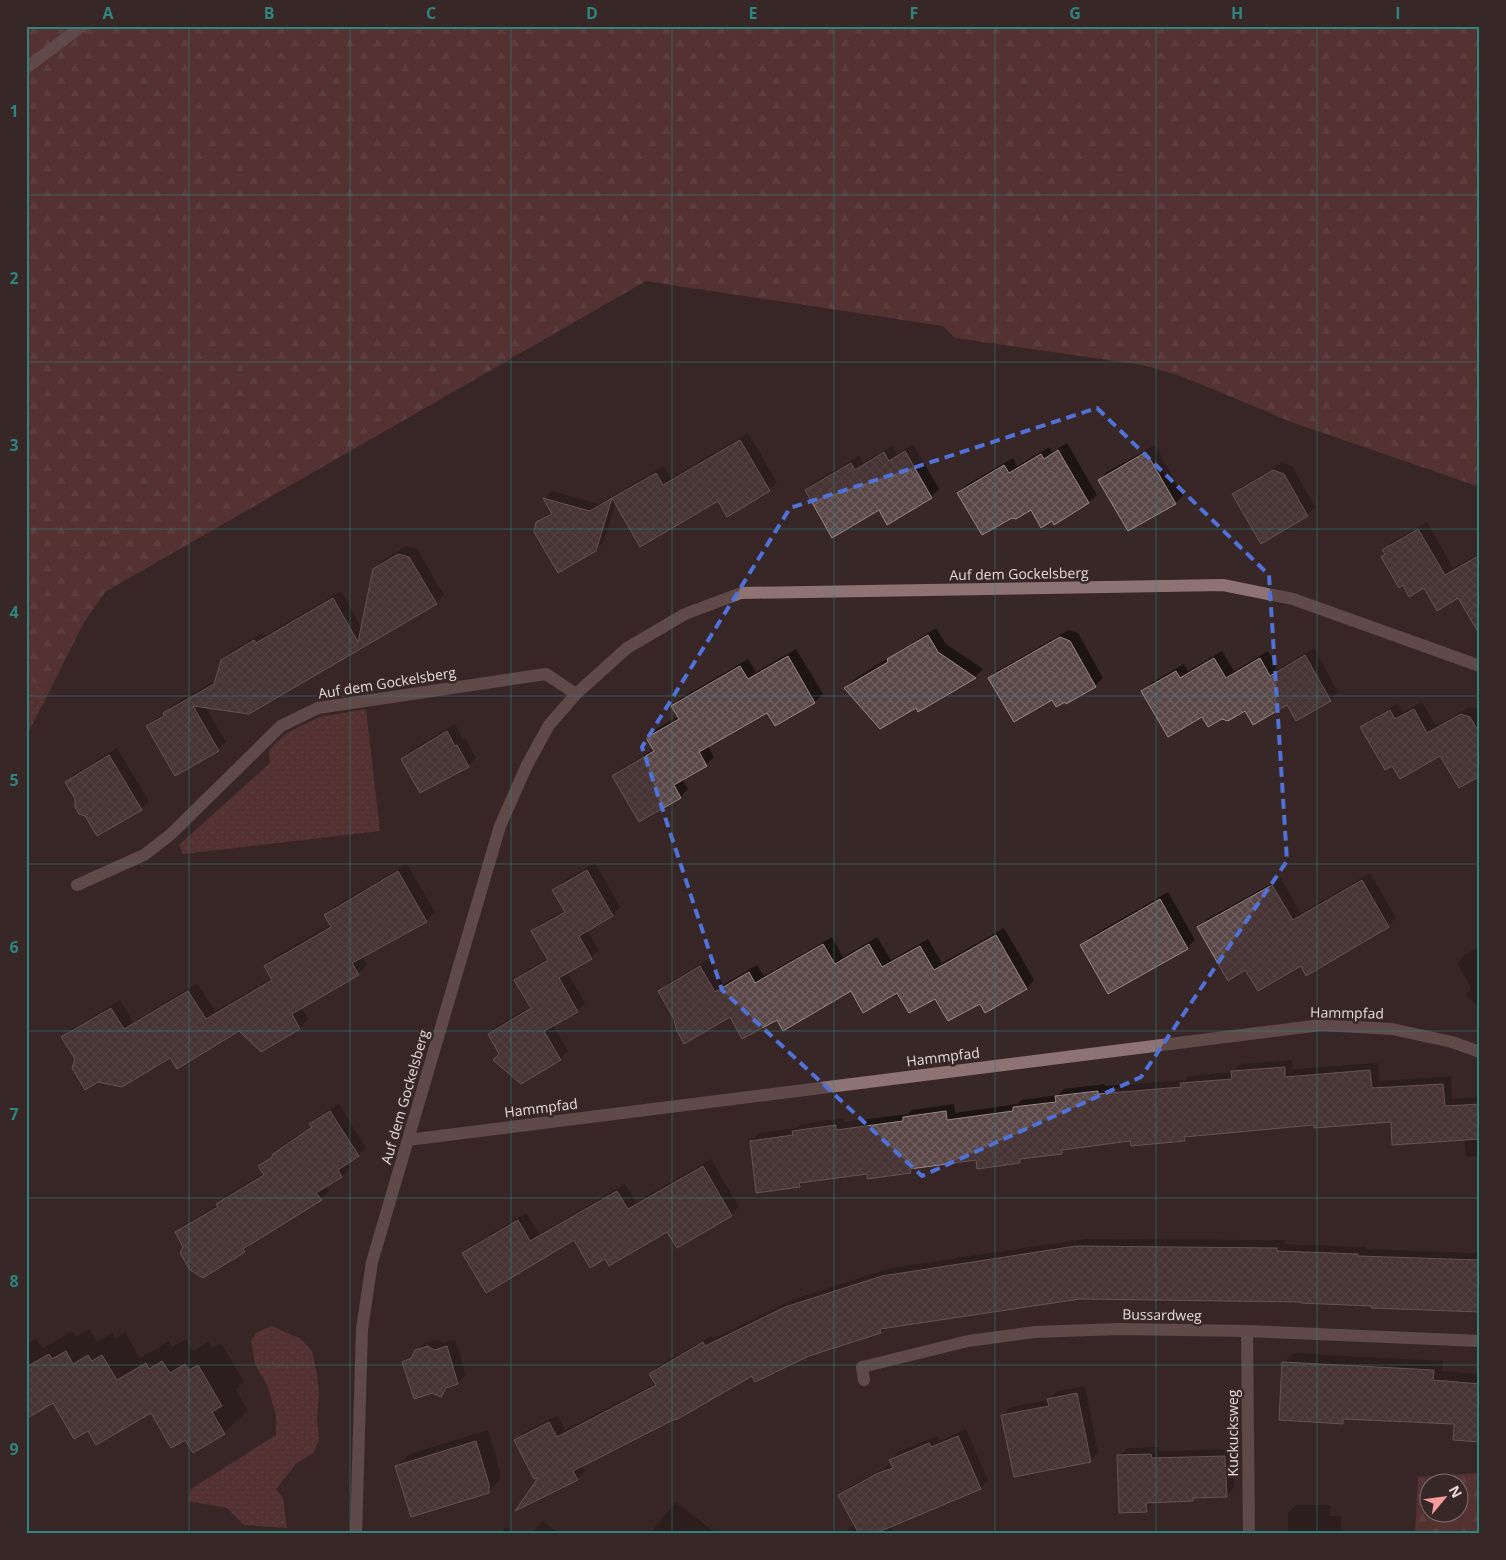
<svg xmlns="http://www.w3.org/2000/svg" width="1506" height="1560" viewBox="0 0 1506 1560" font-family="'Open Sans',sans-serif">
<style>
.grass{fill:url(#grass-dots)}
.forest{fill:url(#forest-firs);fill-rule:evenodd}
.shadow{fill:#0007}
.building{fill:url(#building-cross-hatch);stroke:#9c8686}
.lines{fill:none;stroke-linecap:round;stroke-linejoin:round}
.minor{stroke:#8e7374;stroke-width:12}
.marked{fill:none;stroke:#4f71d8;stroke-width:4;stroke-dasharray:10 6;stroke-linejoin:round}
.grid{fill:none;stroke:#2f857e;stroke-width:1;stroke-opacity:0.55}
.labels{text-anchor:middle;stroke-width:5;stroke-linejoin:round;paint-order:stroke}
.street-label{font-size:14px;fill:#e6dada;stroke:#382727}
.neatline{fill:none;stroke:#2f857e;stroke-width:2}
.grid-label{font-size:16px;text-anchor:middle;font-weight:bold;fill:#2f857e}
</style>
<defs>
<pattern id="grass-dots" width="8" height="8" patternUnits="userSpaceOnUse" patternTransform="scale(1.25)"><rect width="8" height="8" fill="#754042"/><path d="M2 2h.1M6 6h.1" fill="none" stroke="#895b5d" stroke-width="1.8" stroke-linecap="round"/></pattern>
<pattern id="forest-firs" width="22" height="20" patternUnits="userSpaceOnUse" patternTransform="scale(1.25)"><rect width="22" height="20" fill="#754042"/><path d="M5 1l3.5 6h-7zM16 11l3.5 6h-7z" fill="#895b5d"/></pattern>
<pattern id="building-cross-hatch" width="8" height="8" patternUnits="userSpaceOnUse" patternTransform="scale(1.25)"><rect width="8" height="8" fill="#594646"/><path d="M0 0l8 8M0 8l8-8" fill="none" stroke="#716060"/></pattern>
</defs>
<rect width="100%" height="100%" fill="#382727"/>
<path class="grass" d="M26,679L50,690L26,737Z
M366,709L380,831L183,854L179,845L270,763L269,750L285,734L319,717Z
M272,1326L301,1339L312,1351L317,1375L319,1394L317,1419L319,1440L313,1453L296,1464L276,1489L283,1498L287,1528L244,1525L227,1508L188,1501L191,1489L276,1435V1416L268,1387L255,1364L251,1341L257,1332Z"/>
<path class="forest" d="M26,26H1480V487L1294,423L1181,376L1143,365L955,338L943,326L646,281L105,592L83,624L50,690L26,679Z
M1480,1473V1534H1415L1418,1477ZM1428,1482H1458V1512H1428Z"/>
<path class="shadow" d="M748,433L777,482L769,490L719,500L616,501L604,542L596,550L537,523L552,511L545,498L552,491L599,504L618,492V494L622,490L664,466L671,478Z
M1067,443L1097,495L1089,502L1054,523L1052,520L1031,509L958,493L966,485L1013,458L1017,466L1049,447L1052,452Z
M913,444L939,489L931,497L879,509L806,490L814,482L859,456L863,463L892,446L897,454Z
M1155,445L1183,495L1176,503L1129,530L1099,480L1107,472Z
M1282,463L1292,466L1315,507L1307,515L1234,494L1241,487Z
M1427,522L1453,568L1480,553V615L1459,597L1424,587L1386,554L1384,550L1392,542Z
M406,546L417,549L444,595L436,603L248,713L206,707L226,742L218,750L176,775L147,727L155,719L164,714L172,705L216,680L222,660L230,652L262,633L264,636L341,591L362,628L374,569L382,561Z
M936,628L946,644L983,669L975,677L919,710L917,706L845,688L853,680Z
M1069,630L1078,633L1103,678L1095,686L1065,700L989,678L997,671Z
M1314,648L1338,692L1330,700L1287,704L1203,716L1143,691L1151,683L1184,664L1188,671L1222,651L1234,671L1268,651L1278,669Z
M796,649L823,694L815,702L775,725L767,711L708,746L714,757L706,765L682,779L688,789L680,797L614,776L622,768L654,749L647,738L655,730L679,716L673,706L681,698L748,659L756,672Z
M1422,702L1436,726L1469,707L1478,709L1480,712V775L1441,755L1393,765L1362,728L1370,720L1398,703L1403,712Z
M455,724L463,739L465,738L476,758L468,766L402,759L410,751Z
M117,748L149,801L141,809L77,798L66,782L74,774Z
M595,863L620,907L613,915L587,930L599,950L591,958L567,972L585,1003L577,1011L553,1025L568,1051L560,1059L500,1054L489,1034L497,1026L531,1006L516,980L524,972L548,958L533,931L541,923L565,910L553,890L561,882Z
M407,864L435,912L426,921L362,956L367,965L358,974L301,1007L308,1019L300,1028L261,1050L239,1030L171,1056L76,1059L63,1037L72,1029L120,1000L133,1022L197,983L215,1011L272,978L265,966L274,957L331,924L326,915L335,906Z
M1370,873L1396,918L1388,926L1301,965L1246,968L1199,927L1207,919L1281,878L1301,913Z
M1168,892L1195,940L1187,948L1082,945L1090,937Z
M1004,928L1034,980L1027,988L980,1002L898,991L851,990L777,1018L730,1016L675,1018L660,991L668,983L709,959L723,985L757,965L764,976L832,937L843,957L877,937L891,960L928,939L942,963Z
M1480,946V1009L1466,995L1471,988L1457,963L1464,955Z
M1292,1060L1293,1069L1378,1063L1379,1081L1451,1076L1452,1099L1480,1097V1156L1466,1157L1464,1139L1392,1120L1315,1123L1189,1135L1184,1140H1131L1066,1149L1062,1152L1025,1157L1020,1162L977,1158L915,1167L910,1172H868L805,1181L800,1186L751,1141L759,1133L797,1128L802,1124L843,1118L844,1122L908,1114L912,1110L954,1104L955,1113L1017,1104L1022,1100L1058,1095L1064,1089L1105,1084V1086L1185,1080L1189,1076L1232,1072L1241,1064Z
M339,1104L366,1148L358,1155L346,1163L350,1168L342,1176L325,1186L329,1191L321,1199L251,1242L252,1244L244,1251L185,1247L176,1232L184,1225L218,1205L217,1204L225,1196L264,1173L260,1167L268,1159L282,1146L312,1126L311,1124L319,1116Z
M711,1159L739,1207L731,1215L668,1230L606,1258L574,1239L464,1253L472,1245L526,1213L539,1234L625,1184L636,1202Z
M1085,1239L1285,1240V1244L1366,1247V1249L1480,1253V1311L1302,1301L1080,1298L885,1327L881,1332L752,1374L582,1465L585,1471L577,1479L541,1476L516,1440L524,1432L558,1415L565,1430L656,1383L651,1374L658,1366L711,1336L713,1339L794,1299L891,1268Z
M90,1329L97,1342L112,1333L115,1339L125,1332L140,1358L169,1341L172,1347L186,1339L193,1351L208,1342L212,1348L221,1343L244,1382L236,1390L248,1410L224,1433L186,1438L152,1412L88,1430L54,1402L26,1418V1344L36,1338L42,1349L72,1331L75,1337Z
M437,1339L443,1343L455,1339L466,1375L458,1383L450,1386L441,1395L403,1362L425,1343Z
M1293,1353L1443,1361L1442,1371L1480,1374V1441L1455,1423L1347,1418L1342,1422L1283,1363Z
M1085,1386L1098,1453L1090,1461L1003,1415L1011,1407L1049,1400L1057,1391Z
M966,1429L988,1481L980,1488L889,1526L895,1534H842L855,1524L840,1496L847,1488L892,1464L891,1460L898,1452L937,1436L939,1441Z
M488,1430L500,1471V1480L488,1492L397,1466L409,1454Z
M1159,1447V1451L1233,1449L1234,1488L1226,1496L1195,1497L1192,1499L1154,1501L1146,1511L1119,1456L1127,1448Z
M676,1502L717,1534H649Z
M1296,1505H1330V1516H1341V1534H1288V1513Z
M542,1521L560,1534H532Z
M506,1527L515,1534H500Z"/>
<path class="building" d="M740,440L770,491L727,517L718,501L640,547L612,498L656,473L663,485Z
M1058,450L1089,503L1054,525L1052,521L1041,528L1031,510L1016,519L1012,518L982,535L957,493L1004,465L1009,473L1041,454L1044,459Z
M905,451L932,498L887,525L879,510L832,538L805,490L851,463L855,470L884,452L889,461Z
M1146,452L1176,504L1128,531L1098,480Z
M1273,470L1284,474L1308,516L1261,544L1232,494Z
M543,498L590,511L612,498L596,551L558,573L534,532L536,522L552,514Z
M1418,529L1445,575L1480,555V635L1458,598L1437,611L1424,588L1409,597L1403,585L1399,588L1381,557L1385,554L1382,550Z
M398,554L409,557L437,604L249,714L193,706L219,751L175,776L146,726L164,716L163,713L214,684L221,660L254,640L256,643L333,598L358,642L373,569Z
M928,635L938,652L976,678L918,712L916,708L880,729L844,688L888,662L887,659Z
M1060,637L1070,641L1096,687L1066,704L1065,702L1056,707L1052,700L1014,722L988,678Z
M1305,655L1331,701L1296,721L1287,705L1253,725L1245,711L1228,721L1222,719L1208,727L1202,717L1168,737L1141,691L1176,671L1180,678L1214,658L1226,678L1260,658L1270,676Z
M788,656L815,703L775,726L767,713L699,752L707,766L674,785L681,798L639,822L612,776L654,751L646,738L679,719L671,706L740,666L748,679Z
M1414,709L1427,733L1461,714L1470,717L1480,734V776L1459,788L1440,756L1400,779L1392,766L1385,770L1360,727L1390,710L1395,719Z
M447,731L455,746L457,745L469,767L420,793L401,759Z
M109,755L142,810L97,836L85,816L79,814L75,807V799L65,782Z
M587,870L613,916L579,936L592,959L559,978L578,1012L544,1031L561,1060L521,1084L493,1060L499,1054L488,1034L531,1008L514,980L548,960L531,931L565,912L552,890Z
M398,871L427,922L352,963L359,975L292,1014L300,1029L261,1052L239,1031L177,1069L170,1058L122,1087L98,1082L85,1090L72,1068L75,1059L61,1037L111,1008L124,1029L188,991L206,1019L272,980L264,966L331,927L324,915Z
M1362,880L1389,927L1306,976L1301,966L1258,991L1245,970L1228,981L1197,927L1272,885L1293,920Z
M1160,899L1188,949L1108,994L1080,945Z
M996,935L1027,989L985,1013L980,1004L948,1021L935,999L909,1013L897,993L863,1013L851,991L783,1031L777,1020L742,1039L730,1017L684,1044L676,1029L674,1019L658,991L700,966L715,992L749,972L755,983L823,944L835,964L869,944L882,967L920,946L934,970Z
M1285,1067V1077L1370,1070L1372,1088L1443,1084L1445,1106L1480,1104V1139L1392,1145L1391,1122L1314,1128V1125L1184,1137L1185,1141L1131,1146L1130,1141L1062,1150V1154L1020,1159V1163L977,1169L976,1160L910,1169L911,1173L867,1179V1174L799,1183L800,1187L756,1193L750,1141L793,1135L792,1131L836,1125V1130L903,1121V1117L946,1111L947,1120L1013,1111V1107L1056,1102L1055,1096L1098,1091V1094L1181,1087L1180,1083L1232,1079L1231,1071Z
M330,1111L359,1156L338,1170L342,1177L316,1193L322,1200L243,1249L245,1252L203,1278L190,1270L180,1253L183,1247L175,1232L218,1207L216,1204L264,1175L258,1166L271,1158L273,1154L312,1127L309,1124Z
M703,1166L732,1216L677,1248L667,1232L609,1266L605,1259L590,1268L574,1240L486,1293L462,1253L518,1220L530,1241L617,1191L628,1209Z
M1076,1246L1277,1248V1251L1358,1254V1256L1480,1260V1312L1371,1308V1306L1301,1303V1302L1080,1299L880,1329L881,1333L809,1356L755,1382L752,1376L676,1420L675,1419L573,1471L578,1480L515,1511L538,1478L534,1479L514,1440L549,1422L557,1437L656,1385L649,1374L703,1342L705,1346L785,1307L882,1276Z
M428,1346L434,1350L447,1346L458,1384L446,1388L441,1397L432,1393L414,1399L402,1362L411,1358L415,1350Z
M66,1351L73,1364L88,1355L92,1361L102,1355L117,1380L146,1363L149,1369L162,1361L170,1373L185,1364L189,1370L198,1365L222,1406L212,1412L225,1434L193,1453L185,1440L171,1448L151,1413L96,1445L88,1431L74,1439L53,1403L26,1419V1367L49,1354L52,1359Z
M1282,1362L1434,1370L1433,1380L1480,1384V1442L1453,1440L1454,1424L1343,1419V1424L1279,1420Z
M1077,1393L1091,1462L1014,1477L1001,1415L1049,1406L1047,1399Z
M958,1436L981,1489L874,1534H859L838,1495L878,1473L893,1468L889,1460L929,1443L931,1447Z
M476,1441L489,1484V1493L411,1517L395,1466Z
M1151,1454L1152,1458L1225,1456L1227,1497L1193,1498V1501L1146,1503L1147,1512L1119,1513L1117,1455Z"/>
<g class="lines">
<path class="minor" d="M26,68L82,26
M77,885L144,855L170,835L281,726L318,708L546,674L576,694
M408,1140L1321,1025L1392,1029L1452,1042L1480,1052
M1247,1331L1249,1534
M864,1380L862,1367L968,1341L1035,1332L1119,1329L1247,1331L1480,1341
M356,1534L362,1329L372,1262L500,826L527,765L549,725L576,694L627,648L685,614L741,593L1223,585L1293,599L1480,666"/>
</g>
<path d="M0 0H1506V1560H0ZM1097,408L1269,575L1287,861L1141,1077L922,1176L722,990L642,747L790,508Z" fill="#382727" fill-opacity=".55" fill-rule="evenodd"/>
<path class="marked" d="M1097,408L1269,575L1287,861L1141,1077L922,1176L722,990L642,747L790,508Z"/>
<path class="grid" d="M189,26V1534M350,26V1534M511,26V1534M672,26V1534M834,26V1534M995,26V1534M1156,26V1534M1317,26V1534M26,195H1480M26,362H1480M26,529H1480M26,696H1480M26,864H1480M26,1031H1480M26,1198H1480M26,1365H1480"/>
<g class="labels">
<g class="street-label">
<text transform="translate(1019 574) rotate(-1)" y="5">Auf dem Gockelsberg</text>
<text transform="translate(387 683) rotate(-9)" y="5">Auf dem Gockelsberg</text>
<text transform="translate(1347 1013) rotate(1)" y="5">Hammpfad</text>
<text transform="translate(943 1057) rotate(-7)" y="5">Hammpfad</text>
<text transform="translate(405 1097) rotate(-74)" y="5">Auf dem Gockelsberg</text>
<text transform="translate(541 1108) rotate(-7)" y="5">Hammpfad</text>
<text transform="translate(1162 1315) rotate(1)" y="5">Bussardweg</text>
<text transform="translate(1233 1433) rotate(-90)" y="5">Kuckucksweg</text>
</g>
</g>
<rect width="1506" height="1560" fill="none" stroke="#382727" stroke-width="55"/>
<g transform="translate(1444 1498) rotate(61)"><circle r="24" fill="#382727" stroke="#7e6f6f"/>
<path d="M0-4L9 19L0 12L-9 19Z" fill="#f59b9e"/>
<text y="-8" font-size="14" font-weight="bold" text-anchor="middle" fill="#e6dada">N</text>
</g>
<rect x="28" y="28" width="1450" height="1504" class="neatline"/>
<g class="grid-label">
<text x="108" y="19">A</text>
<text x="269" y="19">B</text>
<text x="431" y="19">C</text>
<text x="592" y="19">D</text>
<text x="753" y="19">E</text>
<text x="914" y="19">F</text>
<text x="1075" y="19">G</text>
<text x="1237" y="19">H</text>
<text x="1398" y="19">I</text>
<text x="14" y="117">1</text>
<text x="14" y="284">2</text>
<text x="14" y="451">3</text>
<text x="14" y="618">4</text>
<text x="14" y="786">5</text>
<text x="14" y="953">6</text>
<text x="14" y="1120">7</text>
<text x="14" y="1287">8</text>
<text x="14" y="1455">9</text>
</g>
</svg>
